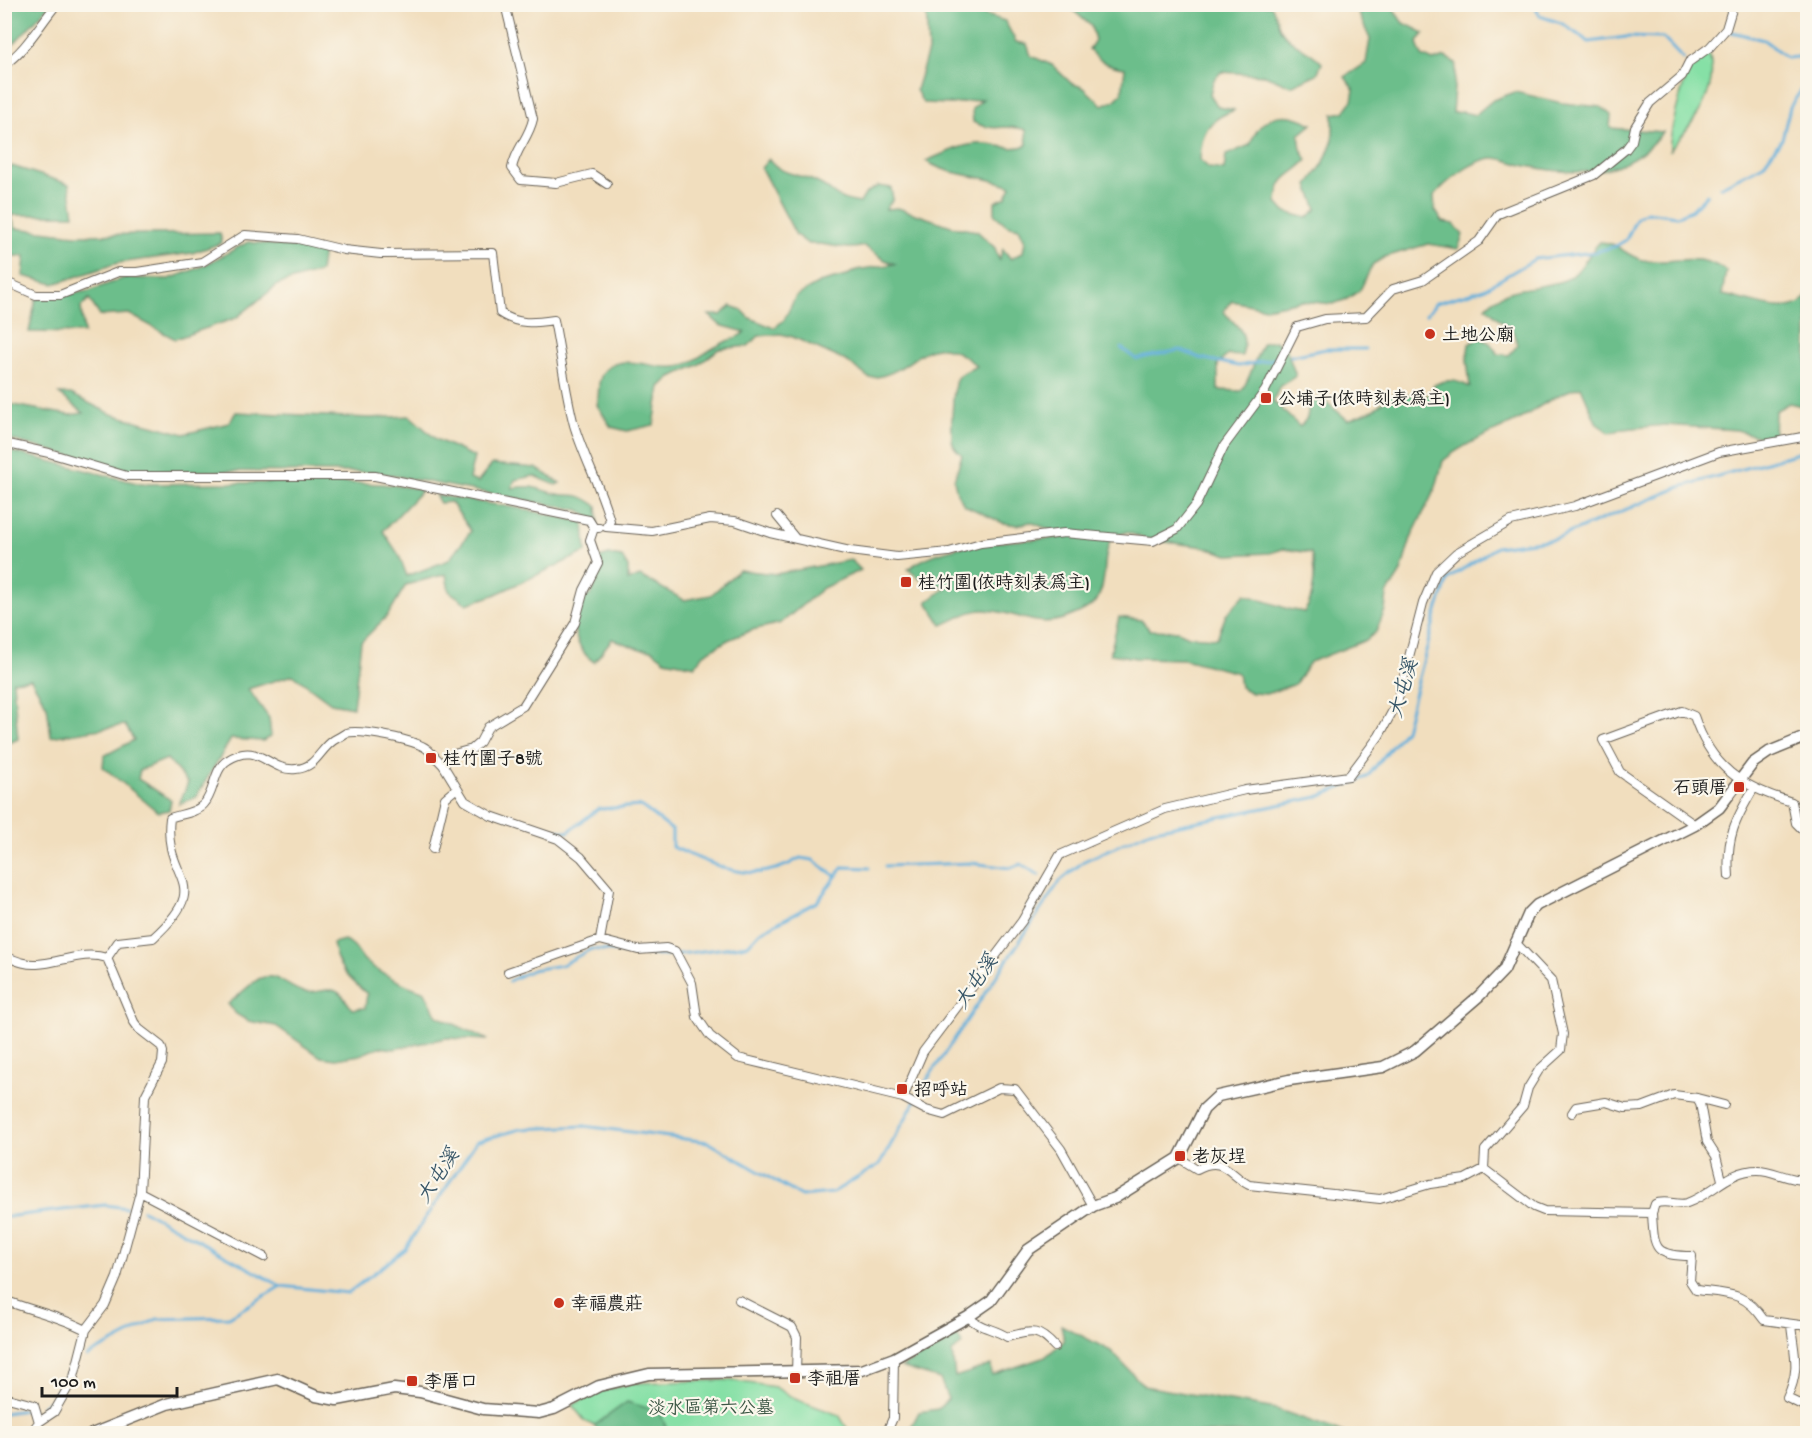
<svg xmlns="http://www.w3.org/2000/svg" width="1812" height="1438" viewBox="0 0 1812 1438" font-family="'Gochi Hand','LXGW WenKai TC',sans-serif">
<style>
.green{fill:#86e0a6;stroke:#517e61;stroke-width:1.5}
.forest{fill:#6cbe8b;stroke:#446d54;stroke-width:1.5}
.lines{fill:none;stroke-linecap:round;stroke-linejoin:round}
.stream{stroke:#60aeda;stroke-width:3}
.minor-casing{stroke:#676055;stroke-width:10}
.tertiary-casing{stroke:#676055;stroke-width:13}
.minor{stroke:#fff;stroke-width:8}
.tertiary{stroke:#fff;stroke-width:10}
.poi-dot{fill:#c8321e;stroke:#fbf7ec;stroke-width:2}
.labels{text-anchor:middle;stroke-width:4.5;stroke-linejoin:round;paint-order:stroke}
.poi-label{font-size:18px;fill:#1c1c1c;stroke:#fbf7ec;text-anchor:start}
.park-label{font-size:18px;fill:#3c5745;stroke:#fbf7ec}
.water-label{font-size:20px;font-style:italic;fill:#375668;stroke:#fbf7ec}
</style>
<rect width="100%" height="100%" fill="#fbf7ec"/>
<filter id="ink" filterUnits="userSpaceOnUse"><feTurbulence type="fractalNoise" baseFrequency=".0167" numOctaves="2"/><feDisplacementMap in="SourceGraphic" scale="12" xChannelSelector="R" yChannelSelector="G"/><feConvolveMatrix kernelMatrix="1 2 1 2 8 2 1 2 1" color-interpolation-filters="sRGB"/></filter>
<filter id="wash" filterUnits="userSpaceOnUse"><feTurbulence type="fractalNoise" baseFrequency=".008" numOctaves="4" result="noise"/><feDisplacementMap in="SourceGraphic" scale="24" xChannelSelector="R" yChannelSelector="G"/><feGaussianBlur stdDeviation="1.35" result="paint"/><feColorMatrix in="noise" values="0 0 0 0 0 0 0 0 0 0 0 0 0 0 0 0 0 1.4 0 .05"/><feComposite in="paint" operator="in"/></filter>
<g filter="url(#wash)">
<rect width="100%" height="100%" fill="#f1debe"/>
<path class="green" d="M1709,53C1720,92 1694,122 1670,150C1668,136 1683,82 1690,68C1694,61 1702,57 1709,53Z
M728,1380L775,1387L795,1399L839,1415L850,1433H668L660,1412L627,1402L594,1426L585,1421L572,1405L602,1391L634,1383Z"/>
<path class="forest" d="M5,4L50,5L5,53L4,5Z
M926,5H968L980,13L1005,21L1016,42L1027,44L1031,56L1052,65L1071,83L1084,88L1102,105L1114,101L1122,93L1125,68C1109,66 1100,62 1089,50L1095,40L1091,26L1067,5H1270C1277,12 1276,22 1281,30C1290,45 1310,49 1322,63L1317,74L1291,86L1265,75L1221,72L1213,81L1210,94L1218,107L1235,110C1208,119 1201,132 1200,160L1209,168L1224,170L1226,155L1250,145C1261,114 1284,108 1312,124L1299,135L1301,149L1307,160C1291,178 1278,174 1277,203L1285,212L1307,218L1317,209L1308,185L1323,164L1333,140V114L1344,112L1352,101L1354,90L1345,77L1366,63L1370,39L1358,12L1372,5H1391L1402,22L1424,33L1417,44L1422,56L1433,61L1445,57L1456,63L1452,113L1463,112L1475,115L1493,100L1515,92L1562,103L1601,107L1611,115L1610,128L1663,132C1625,177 1581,177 1527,166C1516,164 1502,157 1491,158C1471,161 1447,181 1434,196L1435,210L1443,222L1454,224L1463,235L1458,249L1428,244L1385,257L1373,264L1360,290L1347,299L1333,304L1301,301L1265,308L1232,301L1223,311C1239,329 1248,330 1242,356L1228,355L1218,364V390L1241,391C1252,377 1254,358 1263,343L1275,341L1286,348L1296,376L1280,386L1273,401L1300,427L1307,418L1309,405L1320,397L1348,420L1373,410L1392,394L1428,396L1434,385C1448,378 1456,380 1470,387L1467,359L1469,344L1480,338L1490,343L1498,354L1509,355L1517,346L1515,334L1486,307C1506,284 1539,290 1565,280C1581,274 1588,253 1600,242C1618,242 1626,256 1643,260C1673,266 1695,249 1726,271L1722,295C1745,298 1794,321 1807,295V407L1789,403L1775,411L1774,436L1762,438L1737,430L1665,425L1624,429L1610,433L1597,424L1581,387C1558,392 1540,407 1520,419C1494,433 1465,442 1443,461L1436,487L1411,538L1401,572L1387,594L1385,610L1376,632L1366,640L1310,662L1295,684L1266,694L1252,693L1240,687L1238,673L1184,659L1136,658L1110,654L1119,617L1141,620L1150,630L1178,631L1189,636L1217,638L1226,615L1245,594L1288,609L1304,612C1315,598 1316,570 1311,553L1283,549L1270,553L1228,555L1205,547L1150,540L1126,532L1112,537C1100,558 1110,584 1094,603C1089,608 1081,612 1074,615C1035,632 1022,612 985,610C970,609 956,620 942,625L927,602L947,587L919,578L908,569C949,538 1020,542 1068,537L1031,522L1017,525L1003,523L964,505L957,493L954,480L962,455C959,452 954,448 953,444C950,437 953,383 957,378C961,373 971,369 977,366C923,320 919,375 869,378L848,362L793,337L781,334L759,336L748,346L719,349L698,365L671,377L660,387L654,425L627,431L611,427L597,405C600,393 596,380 605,370C623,352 653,370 676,367C693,365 705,351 721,344C729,339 737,339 745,332L720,325L709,315H721L731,306L742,310L750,318L774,328L784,320L796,296L819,283L846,276L856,270L895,264L885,260L864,246C845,252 829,242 808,244L796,235L761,168L769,159C781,175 796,173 814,181C836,190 830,199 860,203L866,193L878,186L891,188L893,199L886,209L898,208L954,227L977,231L995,248L999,260L1003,249L1011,259L1023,252L1025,241L1019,228L1007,225L995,215V202L1006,197L1011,186C983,174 953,178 926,161C943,154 966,142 985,144C1001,145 1011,151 1027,145L1026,130C1004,122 997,134 973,122L972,109L983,99L952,104L923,103L916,90L928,51Z
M12,166L69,184L74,215H11L15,228L76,235L220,233L222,243L192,253L118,263L54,284L23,276L25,256H5V169Z
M248,242L323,250L320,272L279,284L236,318L175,339L129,314L100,316L89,299L81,307L84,333L29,332L36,299L89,291L124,278L169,279L201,267Z
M59,394H71L111,414L184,434L229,423L236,412L370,418L410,416L436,439L474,457L469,479L478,482L492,464L536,468L560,483L556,485L534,476L515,480L512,488C534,485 534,488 553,493C576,499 573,489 597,506L598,522L579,510L374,472L126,471L5,438L4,401L8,404L69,415L84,413Z
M5,450L141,484L325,482L382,484L423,489L383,531L399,555L407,576L449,560L471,531L451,502L440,503L435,495L517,508L584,522L586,552L494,595L467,604L449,591L446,574L406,585L388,615L361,642L353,707L331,703L293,675L248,689L269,718L271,736L263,741L231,739L196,797L179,804L188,783L167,759L140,770L138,779L171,800L169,810L158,812L103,767L104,756L134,740L125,725L51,737L47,706L31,679L13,681L18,739L5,745Z
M609,555L622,557L628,567V581L640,576L684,600L711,595L739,570L776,574L851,560L861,570L823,588L781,623L752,630L728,640L704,654L695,666L665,660L652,650L640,649L612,639L594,662C574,649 569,619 578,598L591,595C598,582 594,573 596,559Z
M344,940C357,945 356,951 364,960C378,973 407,986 425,992L437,1016L488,1040L446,1038L394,1049L379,1047L360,1055L336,1059L321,1057L276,1026L248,1021L236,1014L228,1004C236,998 254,980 261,978C278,972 288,989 304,992C314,994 323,989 332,990C341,991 347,1002 352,1009L365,1008L367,994C349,978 336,968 333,943Z
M1061,1325L1111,1351L1144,1386L1276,1409L1345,1433H908L919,1412L938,1409L948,1399L940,1379L901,1367L957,1335L962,1344L952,1352L955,1377L991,1365L992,1375L1045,1357L1064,1341Z
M627,1402L660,1412L668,1433H599L594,1426Z"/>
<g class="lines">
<path class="stream" d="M1534,4L1540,16L1561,23L1589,42L1626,37L1663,38L1683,59
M1728,31L1764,40L1787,58L1808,56
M1720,187L1763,165L1782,139L1790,107L1808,80
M1426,315L1436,303L1484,289L1535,259L1595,252L1616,246L1626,240L1637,217L1647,212L1677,216L1692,210L1707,194
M1121,348L1136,359L1180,350L1200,358L1239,366L1274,359
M1291,356L1326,349H1365
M487,809L548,829L568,832L598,809L641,806L672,830V847C717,865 752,888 800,858L813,860L834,875
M885,866L972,863L1010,868L1021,864L1039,875
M509,981L532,970L562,965L591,949L665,956L748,945L760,932L817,902L843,867L869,868
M143,1210L281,1286L348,1293L405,1249L477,1141L521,1129L584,1126L708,1142L801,1196L832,1193L880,1164L927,1080L1060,881L1084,861L1150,831L1318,797L1367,777L1405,730L1435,617L1448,579L1496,547L1555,539L1680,487L1808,450
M4,1217L105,1205L127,1208
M87,1356L157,1319L229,1317L281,1286
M42,1406L52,1399L74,1363
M4,1413L32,1409"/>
</g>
</g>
<g filter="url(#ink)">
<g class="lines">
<g class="minor-casing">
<path id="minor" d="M505,4L533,119C529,138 516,148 512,168L521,180L556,183L592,174L607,184
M4,65C26,50 40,24 57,4
M4,281L36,295H60L118,272H137L202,262L245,235L298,239L344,250L381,254L493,253L500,313C518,325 533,323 554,320C561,355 565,391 574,425C584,458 601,488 610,521L606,527L652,531L710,519L735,521L770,533L850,551L897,557L949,552L981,543L1064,533L1153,541L1177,529L1196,505L1224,446L1265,391L1297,327L1325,319L1366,317L1393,289L1423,280L1479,241L1498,214L1594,175L1626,149L1632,141L1635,127L1650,103L1682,76L1689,62L1710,47L1726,29L1732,9L1736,4
M4,443L49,453L127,476H375L589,520L594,528H599
M777,516L795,538
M594,528L590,540L598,563L584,590L575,623L523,706L488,727L480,742L472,749L454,754L443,765L465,801L491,816L558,839L581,857L609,890L600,940L638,950L666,948L675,951L692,983L697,1017L710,1036L738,1058L903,1098L926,1110L944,1115L999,1088L1015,1089L1061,1149L1093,1206
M1695,825L1620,772L1603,740L1682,711L1694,716C1711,767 1741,787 1792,802L1796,823L1808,835
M433,849L445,798L457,788
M1729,876C1726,837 1735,820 1754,788
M4,956C15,960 25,965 37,964C61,963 83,950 107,958L134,1022L139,1029L161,1046L163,1052L162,1063L145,1096L140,1192L117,1277L105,1305L86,1330L74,1377L54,1412L39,1422L30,1434
M107,958L118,942L153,938C217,880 162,882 170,818C181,814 196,813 204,804C215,792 213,769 228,760C259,740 268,772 296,769C316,768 319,750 334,740C338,738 343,735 346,733C360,729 416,740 427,749C433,754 438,760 443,765
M508,972L600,940
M903,1098L923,1052L1022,921L1060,855L1165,809L1245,790L1349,776L1379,736L1397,703L1423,603L1436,572L1456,553L1511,521L1575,506L1719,452L1808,436
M1697,1098L1724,1105
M1572,1113L1576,1107L1606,1102L1625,1108L1642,1107L1674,1095L1697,1098L1700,1103L1707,1142L1716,1156L1722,1180
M1179,1158L1197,1169C1224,1155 1228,1174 1249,1185L1380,1199L1430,1184L1465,1179L1484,1169L1485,1150L1523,1106L1528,1088L1539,1070L1561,1050L1563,1034L1551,980L1515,942
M1484,1169L1534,1207L1544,1211L1652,1213L1655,1204C1665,1199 1677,1206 1687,1203C1713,1194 1728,1170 1758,1170C1774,1170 1788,1181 1808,1180
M140,1192L264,1257
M1652,1213C1654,1248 1653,1256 1692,1256L1690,1281L1696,1290C1729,1294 1744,1291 1764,1320L1808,1326
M4,1300C32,1311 60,1316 86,1330
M739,1300L792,1327L797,1337L796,1373
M968,1317C980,1329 994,1328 1007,1337C1031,1331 1037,1327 1055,1347
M1791,1325C1794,1355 1801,1368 1787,1398L1808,1408
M4,1397L34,1405L39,1422
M886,1434L893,1418L894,1358"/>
</g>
<g class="tertiary-casing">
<path id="tertiary" d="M92,1434L167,1404L278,1379L316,1396L337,1400L394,1389L420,1392L483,1409L539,1413L554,1409L599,1386L649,1374L862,1370L894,1358L968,1317L991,1301L1028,1250L1093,1206L1115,1198L1179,1158L1204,1109L1218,1096L1289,1080L1383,1067L1415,1051L1479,996L1504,970L1529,913L1537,905L1695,825L1719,808L1753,763L1769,752L1808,736"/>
</g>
<use href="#minor" class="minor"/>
<use href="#tertiary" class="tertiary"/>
</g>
</g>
<g class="poi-dot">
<circle cx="1430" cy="334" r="6"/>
<rect x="1260" y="392" width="12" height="12" rx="3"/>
<rect x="900" y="576" width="12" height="12" rx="3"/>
<rect x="425" y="752" width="12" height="12" rx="3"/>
<rect x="1733" y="781" width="12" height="12" rx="3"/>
<rect x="896" y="1083" width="12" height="12" rx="3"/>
<rect x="1174" y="1150" width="12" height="12" rx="3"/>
<circle cx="559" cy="1303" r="6"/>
<rect x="789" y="1372" width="12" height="12" rx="3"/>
<rect x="406" y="1375" width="12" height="12" rx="3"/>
</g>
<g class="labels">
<g class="poi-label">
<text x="1442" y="340">土地公廟</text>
<text x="1278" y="404">公埔子(依時刻表為主)</text>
<text x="918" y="588">桂竹圍(依時刻表為主)</text>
<text x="443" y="764">桂竹圍子8號</text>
<text x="1727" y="793" text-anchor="end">石頭厝</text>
<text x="914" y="1095">招呼站</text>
<text x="1192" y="1162">老灰埕</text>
<text x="571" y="1309">幸福農莊</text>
<text x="807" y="1384">李祖厝</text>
<text x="424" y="1387">李厝口</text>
</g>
<g class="park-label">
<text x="711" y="1413">淡水區第六公墓</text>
</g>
<g class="water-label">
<text transform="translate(1402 688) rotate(-74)" y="7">大屯溪</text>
<text transform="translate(975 981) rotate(-56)" y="7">大屯溪</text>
<text transform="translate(437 1175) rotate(-57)" y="7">大屯溪</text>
</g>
</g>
<rect width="1812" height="1438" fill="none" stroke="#fbf7ec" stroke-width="24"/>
<path d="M42 1387v9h135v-9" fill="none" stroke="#1c1c1c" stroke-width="3"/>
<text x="51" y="1387" font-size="18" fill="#1c1c1c" stroke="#fbf7ec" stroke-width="4.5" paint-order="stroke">100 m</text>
</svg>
